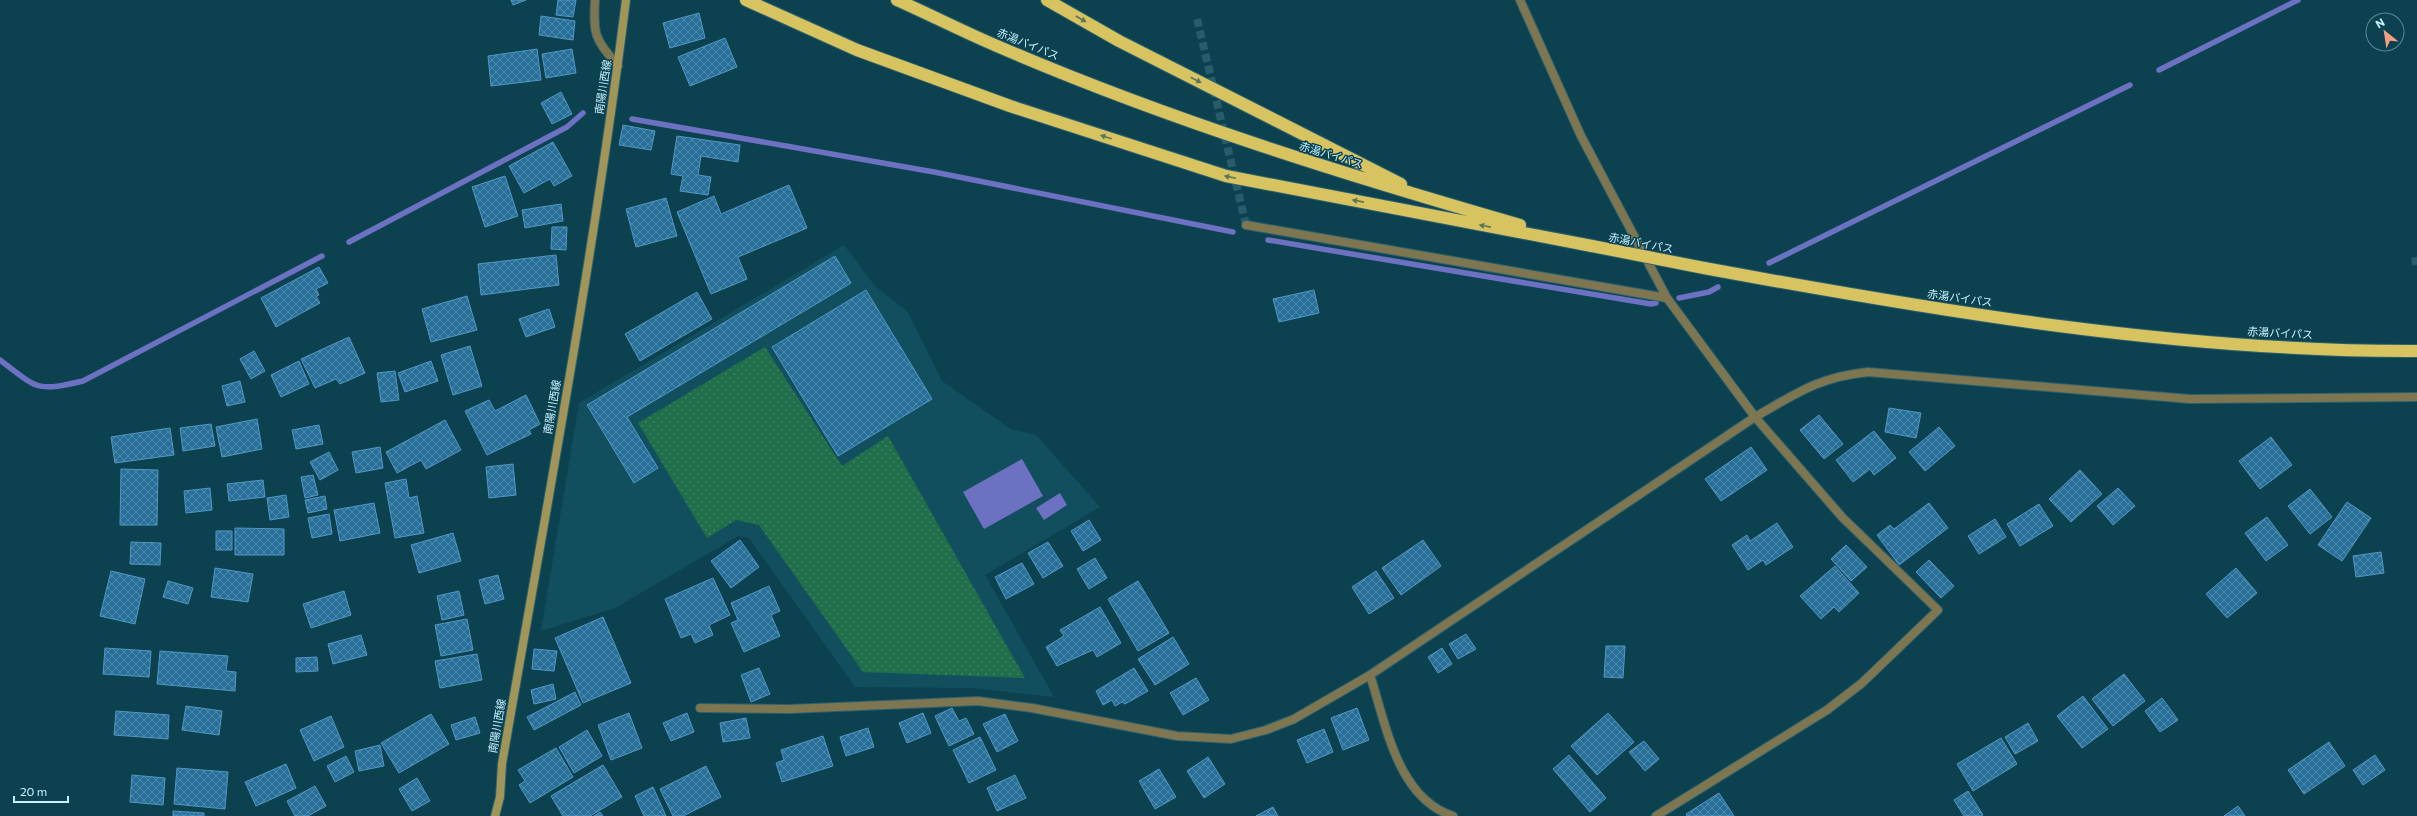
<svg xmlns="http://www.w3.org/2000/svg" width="2417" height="816" viewBox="0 0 2417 816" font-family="Commissioner,'Noto Sans JP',sans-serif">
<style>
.built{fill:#124f5e}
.park{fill:url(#park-dots)}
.water{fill:#6c71c2}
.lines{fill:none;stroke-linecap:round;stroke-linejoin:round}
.stream{stroke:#6c71c2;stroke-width:5.5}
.building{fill:url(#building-cross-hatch);stroke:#5297c3}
.street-tunnel{stroke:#285c6a;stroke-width:8;stroke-dasharray:8 4;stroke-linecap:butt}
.street-casing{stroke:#2d616f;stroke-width:10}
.secondary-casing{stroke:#2d616f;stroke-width:10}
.highway-casing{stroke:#2d616f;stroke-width:14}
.street{stroke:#7d7650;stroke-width:8}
.secondary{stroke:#a19658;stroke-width:8}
.highway{stroke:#d7c461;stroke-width:12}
.highway-bridge-casing{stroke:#2d616f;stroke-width:14;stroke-linecap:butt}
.highway-bridge{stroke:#d7c461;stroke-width:12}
.oneway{fill:#5d7657}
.labels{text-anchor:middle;stroke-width:3;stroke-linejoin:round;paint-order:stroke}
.street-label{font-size:11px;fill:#c5f0fe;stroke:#0c4250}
</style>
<defs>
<pattern id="park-dots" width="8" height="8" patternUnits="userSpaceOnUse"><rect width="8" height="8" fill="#216e4a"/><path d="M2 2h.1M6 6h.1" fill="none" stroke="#408365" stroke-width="1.8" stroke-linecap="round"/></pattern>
<pattern id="building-cross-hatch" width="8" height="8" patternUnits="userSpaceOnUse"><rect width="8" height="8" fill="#276f99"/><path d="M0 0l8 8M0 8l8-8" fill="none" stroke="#4f8bad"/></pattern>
</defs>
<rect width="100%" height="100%" fill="#0c4250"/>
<path class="built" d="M844,245L875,286L908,312L942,381L1012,430L1036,435L1100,507L985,575L1054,697L973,688L855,687L749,538L738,536L615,608L541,631L579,403Z"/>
<path class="park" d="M765,347L842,466L888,436L1025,678L863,672L759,525L736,520L707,538L638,423Z"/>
<path class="water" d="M1022,459L1043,496L984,529L963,492Z
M1060,493L1067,505L1044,520L1036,508Z"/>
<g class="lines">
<path class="stream" d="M2159,70L2298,0
M632,119L934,172L1233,232
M1268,240L1651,304L1656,303
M349,242L567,127L583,113
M1769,263L2130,85
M1679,298L1709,292L1718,287
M0,360C38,389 36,392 83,381L322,256"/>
</g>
<path class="building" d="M511,0H526L513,5Z
M558,0H576L573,17L556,15Z
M699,13L705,38L670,48L663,23Z
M541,16L575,21L573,40L539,35Z
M725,38L737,67L690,86L678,57Z
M537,49L541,80L491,86L488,56Z
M572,49L576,73L546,78L542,54Z
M561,92L572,114L552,124L541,103Z
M623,125L655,131L651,150L619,145Z
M677,136L740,145L738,162L701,156L698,175L711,177L708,195L680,191L683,176L671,174Z
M553,142L572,176L554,186L550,179L524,193L509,166Z
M505,176L518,216L485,227L472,187Z
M789,185L807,228L738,257L747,279L711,294L677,212L714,196L721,214Z
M666,198L677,236L636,247L626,209Z
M561,204L563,221L525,228L522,210Z
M552,227H567L566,250L551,249Z
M556,255L559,285L481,295L478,264Z
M835,256L851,283L627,417L658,468L634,483L587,405Z
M319,267L328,283L316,289L319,295L316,296L320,303L276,327L261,298Z
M866,290L932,399L838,456L772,347Z
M1314,290L1319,313L1279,322L1273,299Z
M697,292L712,319L640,361L625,334Z
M467,296L477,330L431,342L422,309Z
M549,309L555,327L526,337L519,319Z
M349,337L365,373L340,384L336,379L315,388L301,359Z
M470,346L482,386L453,395L441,355Z
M254,351L265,371L251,379L240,359Z
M299,361L309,384L281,397L271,375Z
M431,361L438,381L405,392L398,373Z
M395,371L399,400L381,402L377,373Z
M240,381L245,402L227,406L222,386Z
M526,395L540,424L529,430L531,434L487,455L465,411L489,400L495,411Z
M1889,408L1921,413L1916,438L1885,432Z
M1819,415L1843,444L1824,459L1800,430Z
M257,419L262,449L222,457L216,427Z
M445,420L461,450L426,469L421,460L397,473L386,452Z
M211,424L215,446L183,451L180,428Z
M319,425L323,444L296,449L292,430Z
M1939,427L1955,446L1925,471L1909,452Z
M170,428L174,455L115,463L111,437Z
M1874,431L1896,458L1874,475L1870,469L1853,482L1836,460Z
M2271,437L2292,465L2260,489L2239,461Z
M380,447L383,468L356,473L352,452Z
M1751,447L1767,470L1721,501L1705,479Z
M329,452L338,470L320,480L310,462Z
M513,464L516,495L489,498L486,467Z
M121,469L158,470L157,525H120Z
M2080,470L2102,494L2071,522L2049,499Z
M313,475L318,495L305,498L301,477Z
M406,479L409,498L417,496L424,533L395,538L385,483Z
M263,480L265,497L229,501L227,484Z
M210,488L212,510L186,513L184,491Z
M2118,488L2135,506L2113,525L2097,506Z
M2310,489L2332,517L2310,534L2288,506Z
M286,495L289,517L270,520L267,498Z
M325,496L327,509L308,513L305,500Z
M2347,502L2371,518L2342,561L2318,545Z
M374,503L380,533L340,541L334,510Z
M1929,503L1948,528L1899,565L1877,535L1890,525L1894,529Z
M2039,504L2053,526L2020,546L2007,524Z
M329,514L332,534L312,538L308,518Z
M2267,517L2288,545L2266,561L2245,533Z
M1995,519L2006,537L1979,554L1968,536Z
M1089,520L1101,540L1083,551L1071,531Z
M1777,523L1793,547L1766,565L1763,560L1748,570L1732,545L1747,535L1750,541Z
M235,528L284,529V555H235Z
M216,531H232V550H216Z
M453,533L461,561L419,573L411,545Z
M740,540L759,567L731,588L711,561Z
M1423,540L1441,566L1401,595L1382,568Z
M131,542L161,543L160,565L130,564Z
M1048,542L1063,566L1043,578L1028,553Z
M1846,545L1867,567L1851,581L1831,559Z
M2381,552L2384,573L2356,577L2353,556Z
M1095,558L1107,578L1089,589L1077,569Z
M1929,560L1954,586L1941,598L1916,572Z
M1022,563L1034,584L1006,599L995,577Z
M1835,566L1859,593L1839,612L1834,607L1821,619L1800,596Z
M215,568L253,574L248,602L211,597Z
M2236,568L2257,593L2227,618L2206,594Z
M111,571L145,579L135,624L100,616Z
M1376,571L1394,598L1369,614L1352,587Z
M498,575L504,599L485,604L479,580Z
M713,578L730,615L709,625L713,635L695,643L691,634L681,638L665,599Z
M168,581L193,588L188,604L163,597Z
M1138,581L1169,633L1138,651L1108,599Z
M769,586L780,611L771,615L780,636L744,652L731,623L738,620L731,603Z
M344,591L351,615L311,628L303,604Z
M459,591L464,615L442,620L437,596Z
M1100,607L1121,643L1097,657L1093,650L1057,666L1046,647L1064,636L1060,630Z
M603,617L631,683L583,703L555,638Z
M467,619L473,650L441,656L435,625Z
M1466,634L1476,649L1458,659L1449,644Z
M361,635L367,655L333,664L328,644Z
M1173,637L1189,664L1155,685L1138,659Z
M1606,646H1625L1623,678L1604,677Z
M105,648L151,651L149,677L103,674Z
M1442,648L1452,664L1438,673L1428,657Z
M534,649L557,651L554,671L532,669Z
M160,651L228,656L226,671L236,672L235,691L157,684Z
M477,654L482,680L440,688L435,661Z
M317,657L318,671L296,672V658Z
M759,668L770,694L751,702L741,675Z
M1134,668L1148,691L1125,704L1122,702L1115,706L1112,700L1103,705L1096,691Z
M2124,674L2145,701L2113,726L2092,699Z
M1196,678L1209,700L1183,715L1170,693Z
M553,684L556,699L534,704L531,690Z
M575,692L581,705L534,730L527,717Z
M2083,696L2108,729L2082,748L2057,716Z
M2162,698L2178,720L2160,732L2145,711Z
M186,706L222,711L219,735L182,730Z
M952,708L959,721L966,718L974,734L949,746L935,716Z
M1357,708L1369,740L1343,750L1331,718Z
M116,711L169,715L168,739L114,735Z
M629,713L642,748L611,760L598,725Z
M687,713L694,732L671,741L663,723Z
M923,713L931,733L907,743L899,723Z
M1608,713L1634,742L1597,775L1571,746Z
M431,714L449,744L399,773L381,743Z
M1005,714L1018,741L997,752L983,724Z
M331,716L344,747L314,761L300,730Z
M475,717L480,733L456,740L451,725Z
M746,718L750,738L723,742L720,723Z
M2028,723L2038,741L2015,754L2005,737Z
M868,728L874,747L846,756L840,737Z
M1324,729L1333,752L1307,763L1297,740Z
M587,730L602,756L574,773L559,747Z
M823,736L833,766L782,782L776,763L784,760L781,750Z
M980,737L996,770L969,783L953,750Z
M2001,738L2017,764L1973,791L1957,764Z
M1644,741L1659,759L1645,771L1629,752Z
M2329,742L2345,766L2304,794L2288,770Z
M380,745L384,766L359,771L355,751Z
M556,748L573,777L530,803L519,785L525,781L518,770Z
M1569,755L1606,798L1590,812L1553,769Z
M2375,755L2385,770L2363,785L2353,770Z
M346,756L354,772L335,782L327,766Z
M1208,757L1225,784L1204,798L1187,771Z
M286,764L296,788L256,806L245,782Z
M603,765L622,797L590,816H563L551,796Z
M706,766L721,797L683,816H673L660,789Z
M177,768L228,772L225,809L174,804Z
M1159,769L1176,797L1155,809L1139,781Z
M132,775L165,778L163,805L130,802Z
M1015,775L1026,798L997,811L987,788Z
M417,778L430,801L412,811L399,789Z
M315,786L326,806L308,816H295L287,801Z
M653,787L666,816H644L635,796Z
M1968,791L1983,815L1981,816H1964L1954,800Z
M1719,793L1734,816H1687L1686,814Z
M2238,806L2245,816H2224Z
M1273,807L1278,816H1256Z
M173,811L204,813V816H173Z
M600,812L603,816H594Z"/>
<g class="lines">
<path class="street-tunnel" d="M1197,19L1246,225
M2415,257L2417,268"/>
<g class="street-casing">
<path id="street" d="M595,0C593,37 595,38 618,66
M1520,0L1581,136L1667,298L1755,417L1842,517L1938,610L1862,683L1827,710L1656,816
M1246,225L1667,298
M1370,675C1386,724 1397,798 1453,816
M700,708L790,709L978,701L1032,708L1177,736L1231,739L1266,730L1294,719L1370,675L1755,417C1797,393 1819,377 1868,372L2190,399L2417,397"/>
</g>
<g class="secondary-casing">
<path id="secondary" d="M495,816L500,797L502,764C546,510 594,256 626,0"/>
</g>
<g class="highway-casing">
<path id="highway" d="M746,0L857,50L1010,106L1226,176L1592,246
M897,0C931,15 964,32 997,46C1166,119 1343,174 1520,225
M1047,0L1119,41L1401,184
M1704,268C1937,311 2180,352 2417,351"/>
</g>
<use href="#street" class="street"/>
<use href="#secondary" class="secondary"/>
<use href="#highway" class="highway"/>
<g class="highway-bridge-casing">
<path id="highway-bridge" d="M1592,246L1704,268"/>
</g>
<use href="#highway-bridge" class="highway-bridge"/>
</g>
<defs><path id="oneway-solid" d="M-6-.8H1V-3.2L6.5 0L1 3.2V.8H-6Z"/></defs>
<g class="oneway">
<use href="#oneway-solid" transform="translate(1081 19) rotate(30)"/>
<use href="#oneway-solid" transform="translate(1196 80) rotate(27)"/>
<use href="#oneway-solid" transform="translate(1106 137) rotate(-162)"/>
<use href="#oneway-solid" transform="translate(1230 177) rotate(-168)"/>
<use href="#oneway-solid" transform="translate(1358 201) rotate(-169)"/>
<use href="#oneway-solid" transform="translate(1485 226) rotate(-169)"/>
</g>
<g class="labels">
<g class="street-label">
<text transform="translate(1028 44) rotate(22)" y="4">赤湯バイパス</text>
<text transform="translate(603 87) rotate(-81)" y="4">南陽川西線</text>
<text transform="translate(1331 155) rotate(17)" y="4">赤湯バイパス</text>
<text transform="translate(1641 243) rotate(11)" y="4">赤湯バイパス</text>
<text transform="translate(1960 298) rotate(8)" y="4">赤湯バイパス</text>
<text transform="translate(2280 333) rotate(3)" y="4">赤湯バイパス</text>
<text transform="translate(552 407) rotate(-80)" y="4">南陽川西線</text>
<text transform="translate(497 726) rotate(-80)" y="4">南陽川西線</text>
</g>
</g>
<g transform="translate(2385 32) rotate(330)"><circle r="19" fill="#0c4250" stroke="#568896"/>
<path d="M0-3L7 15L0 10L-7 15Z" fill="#f39f84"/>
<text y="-6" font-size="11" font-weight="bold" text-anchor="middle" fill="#c5f0fe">N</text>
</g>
<path d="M14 796v6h54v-6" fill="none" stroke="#c5f0fe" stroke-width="2"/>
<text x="20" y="796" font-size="12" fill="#c5f0fe" stroke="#0c4250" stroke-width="3" paint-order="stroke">20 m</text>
</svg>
